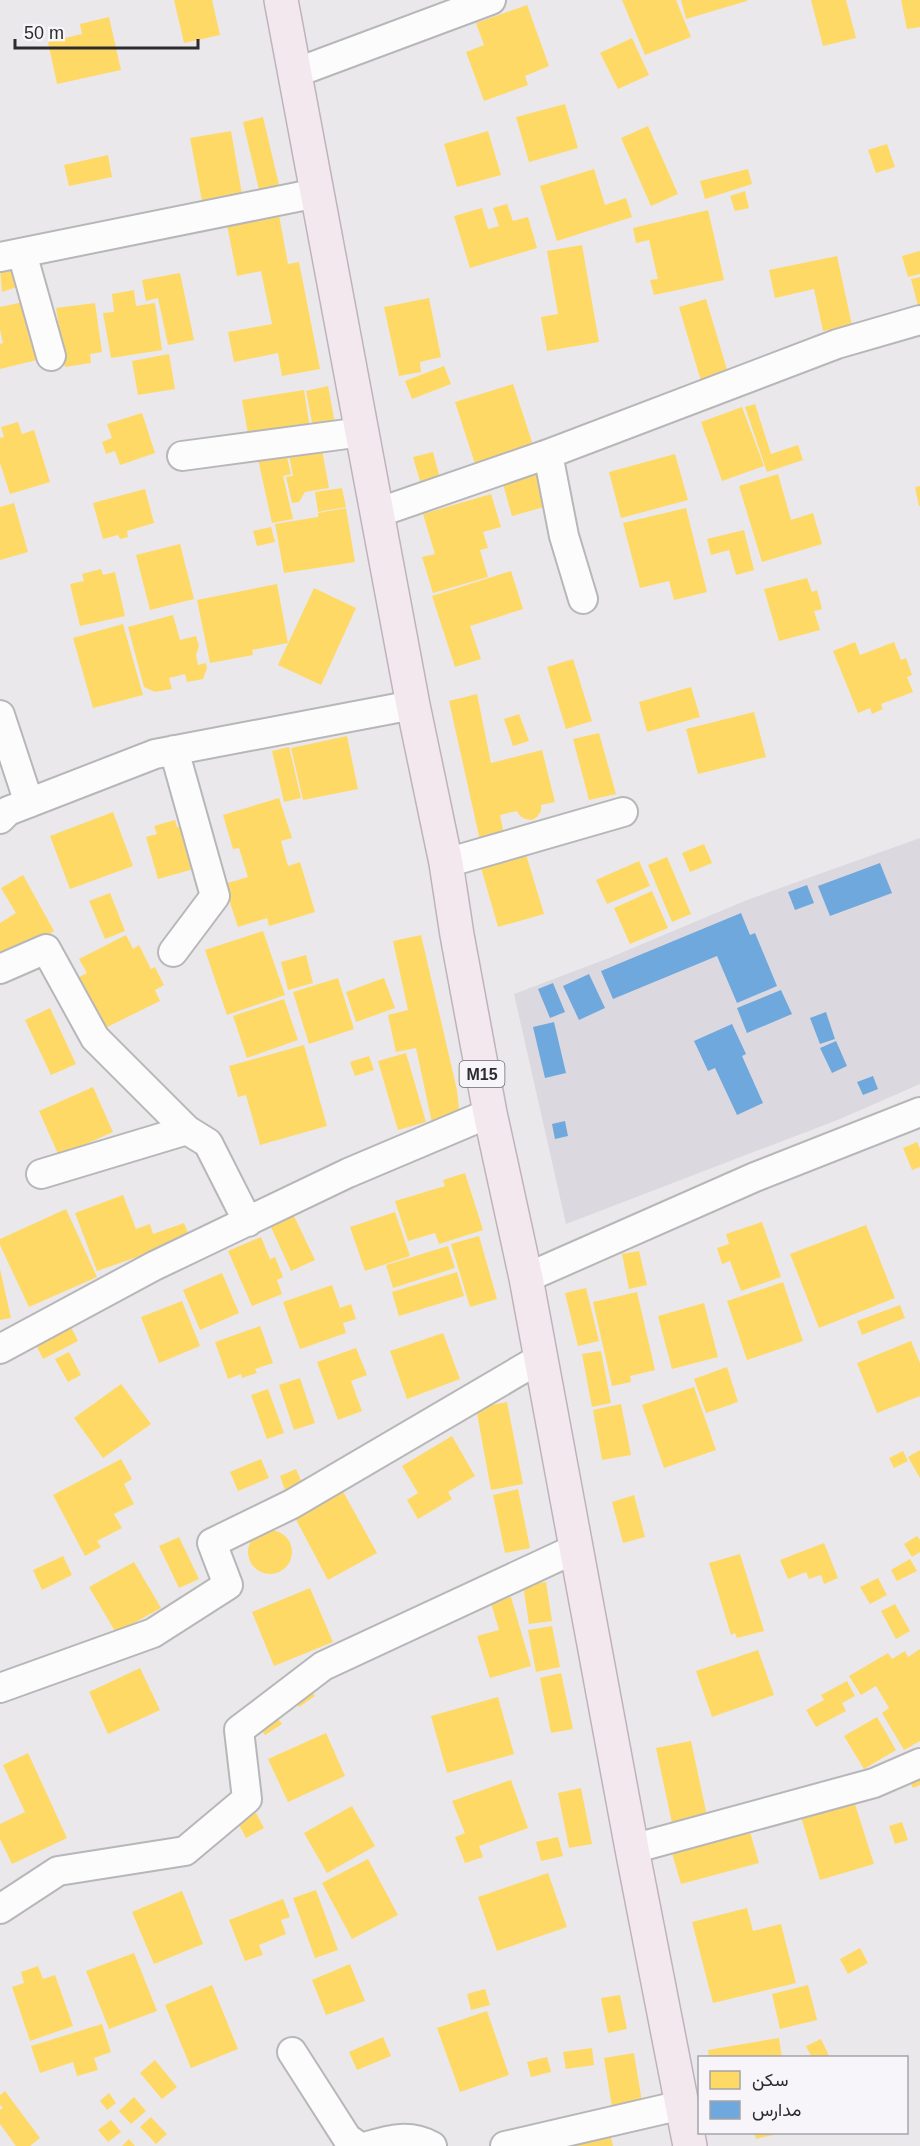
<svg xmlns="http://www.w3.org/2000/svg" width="920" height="2146" viewBox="0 0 920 2146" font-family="Arial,Vazirmatn,sans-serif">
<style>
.built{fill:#dcd8df}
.homes{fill:#ffd966}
.schools{fill:#6fa8dc}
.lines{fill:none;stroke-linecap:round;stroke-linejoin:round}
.minor-casing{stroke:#b7b6b8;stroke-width:32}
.trunk-casing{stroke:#bfb3bb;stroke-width:36}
.minor{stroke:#fcfcfc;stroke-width:28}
.trunk{stroke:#f2e8ee;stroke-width:33}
.labels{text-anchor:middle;stroke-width:6;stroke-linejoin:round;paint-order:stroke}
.shield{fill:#f7f5f9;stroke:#69686a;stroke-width:1.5}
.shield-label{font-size:16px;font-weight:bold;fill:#2c2b2d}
</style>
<rect width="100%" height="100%" fill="#eae8eb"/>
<path class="built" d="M920,838V1084L840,1119L566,1224L514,994L609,958L747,900Z"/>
<path class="homes" d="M174,0H212L220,35L184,43Z
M622,0H676L691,37L645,55Z
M681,0H747V1L686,19Z
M811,0H846L856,38L823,46Z
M901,0H920V27L907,29Z
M527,5L549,66L525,76L528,85L484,101L466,52L484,45L476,23Z
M109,17L121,70L57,84L48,42L82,34L80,24Z
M632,38L649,75L618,89L600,53Z
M565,104L578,148L529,162L516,117Z
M263,117L280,189L260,194L243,122Z
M648,126L678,194L651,206L621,138Z
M231,131L242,194L202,201L190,138Z
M488,131L501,175L457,187L444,144Z
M887,144L895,167L876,173L868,150Z
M108,155L112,177L69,186L64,165Z
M594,169L605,205L626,198L632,217L557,241L540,186Z
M748,169L752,184L705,199L700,181Z
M745,191L749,208L735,211L730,196Z
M507,204L513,221L528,217L537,248L470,268L454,216L482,208L488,229L499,226L493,208Z
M708,210L724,280L654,295L650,280L658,279L649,240L636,243L633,228Z
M279,215L288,264L299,262L320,369L282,376L278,353L234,362L228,332L272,324L261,271L237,276L227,225Z
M582,245L599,342L547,351L541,317L558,314L547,251Z
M920,251V274L908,277L902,256Z
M837,256L852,325L823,331L814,289L775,298L769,270Z
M10,266L17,287L2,292L0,269Z
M180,273L194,340L168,345L158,298L146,301L142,280Z
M920,277V305L918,306L911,279Z
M134,290L136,306L155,303L162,350L111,358L103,313L114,312L112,294Z
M429,298L441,357L420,362L421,372L399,376L384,307Z
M706,299L728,373L701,381L679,307Z
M23,302L37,360L0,369V344L3,343L0,330V307Z
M95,303L102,352L90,354L91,363L65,367L56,308Z
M169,354L175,389L138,395L132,361Z
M444,366L451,384L412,399L405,381Z
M513,384L534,448L476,467L455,402Z
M328,386L336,429L314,433L306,391Z
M304,390L311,435L250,445L242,400Z
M755,404L771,454L798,445L803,460L767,472L745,407Z
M742,407L764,466L722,481L701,422Z
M142,413L155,453L120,465L115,451L106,454L102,442L112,438L107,424Z
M18,422L22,434L34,430L50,482L10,494L0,463V438L4,437L1,427Z
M322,450L329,488L305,492L299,502L292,503L286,477L293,476L289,455Z
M433,452L441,482L422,488L413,457Z
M286,453L291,474L283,476L293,519L272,523L258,459Z
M675,454L688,500L621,518L609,472Z
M542,473L551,505L512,516L503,484Z
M778,474L791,520L813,513L822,544L762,562L739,486Z
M920,486V506H919L915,487Z
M342,488L346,507L318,512L315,492Z
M145,489L154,523L127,531L128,537L120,539L118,535L103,539L93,503Z
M491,494L501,527L483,532L488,548L480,550L488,577L433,593L422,557L435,554L423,514Z
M14,503L28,552L0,560V507Z
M346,508L355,562L284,573L275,524L318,517V513Z
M686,508L707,592L674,600L669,581L640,588L623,523Z
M271,527L275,542L257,546L253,531Z
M744,530L754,570L736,575L729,550L711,555L707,539Z
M180,544L194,599L150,610L136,555Z
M101,569L103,575L115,572L125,616L80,626L70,584L84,581L82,574Z
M511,571L523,609L470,626L481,659L455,667L432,596Z
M807,578L812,592L817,590L822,609L814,611L820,630L779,641L764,589Z
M277,584L288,643L252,650L253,655L210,663L197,600Z
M314,588L356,608L321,685L278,665Z
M173,615L180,640L196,636L199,646L196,655L198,665L206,663L207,668L203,679L187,682L185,674L169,678L172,689L155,692L144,687L128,627Z
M123,624L143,695L93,708L73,638Z
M855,642L860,655L894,642L901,660L906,658L912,675L907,677L913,692L881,704L883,709L872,714L870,708L858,713L833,651Z
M573,659L592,721L566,729L547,667Z
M691,687L700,717L647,732L639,702Z
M477,694L491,763L542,750L555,802L541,805V811L537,817L532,820L525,819L520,816L517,811L500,815L505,839L481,845L449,701Z
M754,712L766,757L698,774L686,729Z
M519,714L529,741L513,746L504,719Z
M599,733L616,794L589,800L573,739Z
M347,736L358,789L303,800L291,748Z
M289,747L301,798L284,802L272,751Z
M279,798L292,838L281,841L288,866L300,862L315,912L269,926L267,918L238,927L224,884L248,877L239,848L233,849L223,815Z
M113,812L133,866L70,889L50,836Z
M175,820L177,827L188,824L201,867L158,879L146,837L157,834L154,826Z
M704,844L712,863L690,872L682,853Z
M525,851L544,914L498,927L480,864Z
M667,857L691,914L672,922L648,865Z
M639,861L650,886L607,904L596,880Z
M23,875L54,931L0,961V923L16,913L1,888Z
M652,891L668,928L630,944L614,908Z
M110,893L125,931L105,939L89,901Z
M263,931L285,995L227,1015L205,950Z
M126,935L133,949L139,945L151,969L155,967L164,985L155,990L160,1001L99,1031L73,980L87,973L79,959Z
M421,935L457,1090L459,1109L453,1118L432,1123L416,1048L396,1052L388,1015L408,1010L393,941Z
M306,955L313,983L288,990L281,962Z
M338,978L354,1029L309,1044L293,992Z
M384,978L395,1008L356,1022L346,992Z
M284,999L298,1040L247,1058L233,1016Z
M50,1008L76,1064L51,1075L25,1020Z
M304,1045L327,1126L260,1145L246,1095L238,1097L229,1066Z
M406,1053L426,1122L398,1130L378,1061Z
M369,1056L374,1070L355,1076L350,1062Z
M93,1087L113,1132L59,1156L39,1111Z
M917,1142L920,1149V1167L912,1170L903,1148Z
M465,1173L483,1230L439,1244L435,1233L408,1241L395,1201L445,1186L443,1180Z
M123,1195L136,1229L150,1224L153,1234L184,1223L191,1241L141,1259L140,1256L97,1271L75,1213Z
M66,1209L97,1277L29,1307L0,1245V1239Z
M395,1212L410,1256L365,1271L350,1227Z
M293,1214L315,1260L291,1271L270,1225Z
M762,1222L781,1277L741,1291L730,1261L722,1264L717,1248L729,1244L726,1234Z
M866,1225L895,1298L819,1328L790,1254Z
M479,1236L497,1299L470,1307L451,1244Z
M261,1237L270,1259L275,1257L283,1277L277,1280L282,1294L252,1306L228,1251Z
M448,1246L455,1268L393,1288L386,1265Z
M639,1251L647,1285L629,1289L622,1254Z
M0,1269L11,1318L0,1320Z
M457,1272L464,1296L399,1316L392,1292Z
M222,1273L239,1313L200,1330L183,1290Z
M783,1282L803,1341L747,1360L727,1301Z
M332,1285L340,1308L351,1304L356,1319L343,1323L346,1333L300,1349L283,1302Z
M586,1288L599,1341L578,1346L565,1293Z
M637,1292L655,1370L630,1376L631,1382L612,1386L593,1302Z
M182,1301L200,1346L159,1363L141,1317Z
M704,1303L718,1357L672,1369L658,1316Z
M900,1305L905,1318L862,1335L857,1321Z
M260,1326L273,1363L255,1369L257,1373L242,1378L241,1374L228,1379L215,1342Z
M71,1327L78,1341L43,1359L36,1345Z
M443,1333L460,1379L407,1399L390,1351Z
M911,1341L920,1363V1396L877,1413L857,1363Z
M356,1348L367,1375L351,1381L362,1411L338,1420L317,1362Z
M601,1351L611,1403L592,1407L582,1354Z
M69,1352L81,1375L68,1382L55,1359Z
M727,1367L738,1402L706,1413L694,1379Z
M300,1378L315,1423L294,1430L279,1385Z
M121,1384L151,1424L103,1458L74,1418Z
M694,1387L716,1450L664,1468L642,1405Z
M268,1389L284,1433L267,1439L251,1395Z
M507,1402L523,1484L491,1490L476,1408Z
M621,1404L631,1455L602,1460L593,1410Z
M452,1436L475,1476L448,1492L452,1499L418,1519L407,1500L418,1493L402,1466Z
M920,1450V1478L908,1457Z
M903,1451L908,1461L894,1468L889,1458Z
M121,1459L132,1479L124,1484L134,1504L114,1514L122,1528L97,1541L101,1547L85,1556L53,1495Z
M261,1459L269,1478L238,1491L230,1472Z
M296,1469L302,1483L285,1490L280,1476Z
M340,1486L377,1553L328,1580L292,1512Z
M518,1489L530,1548L505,1553L493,1495Z
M634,1495L645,1537L623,1543L612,1502Z
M248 1552a22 22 0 1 1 44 0a22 22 0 1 1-44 0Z
M917,1536L920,1540V1552L912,1557L904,1544Z
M179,1537L199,1579L179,1588L159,1546Z
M824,1543L838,1578L824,1584L821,1575L809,1579L806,1572L788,1579L780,1560Z
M740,1554L764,1631L737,1638L735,1633L731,1635L709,1563Z
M63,1556L72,1575L42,1590L33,1570Z
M910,1559L917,1571L897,1581L891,1570Z
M134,1562L161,1608L116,1633L89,1587Z
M878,1578L887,1595L870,1604L860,1587Z
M546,1582L552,1621L529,1624L523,1585Z
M310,1588L333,1642L274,1666L252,1612Z
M511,1597L531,1666L490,1678L477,1636L499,1630L491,1603Z
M895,1604L910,1631L896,1639L881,1611Z
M552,1626L560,1667L536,1672L528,1630Z
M920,1649V1741L904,1750L882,1713L889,1708L876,1686L861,1695L849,1676L888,1653L892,1659L905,1651L908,1657Z
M758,1650L774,1695L712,1717L696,1671Z
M140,1668L160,1710L108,1734L89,1692Z
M561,1673L573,1729L551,1733L540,1678Z
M847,1681L855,1696L842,1703L846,1711L816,1727L806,1710L824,1700L821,1695Z
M309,1687L315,1696L299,1707L293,1698Z
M498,1697L514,1754L447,1773L431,1716Z
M274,1713L282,1724L265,1735L257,1724Z
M877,1717L896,1750L864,1769L844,1736Z
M326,1733L345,1776L288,1802L268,1759Z
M691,1741L707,1816L672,1823L656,1748Z
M28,1753L67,1838L12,1864L0,1839V1824L25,1812L3,1765Z
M920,1769V1785L913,1788L907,1775Z
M511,1780L528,1828L479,1846L483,1857L465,1863L455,1837L465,1833L452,1801Z
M581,1788L592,1844L569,1848L558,1793Z
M854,1801L874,1864L820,1880L801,1817Z
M352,1806L375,1846L327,1873L304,1833Z
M256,1813L264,1828L246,1838L238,1823Z
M902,1822L908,1840L895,1844L889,1826Z
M750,1832L759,1863L681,1884L672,1853Z
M558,1837L563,1856L541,1861L536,1842Z
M368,1859L398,1915L352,1939L322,1883Z
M548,1873L567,1927L497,1951L478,1897Z
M316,1890L338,1950L315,1958L293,1898Z
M182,1891L203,1944L154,1964L132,1912Z
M283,1899L290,1917L281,1920L286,1934L259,1945L263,1955L245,1961L229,1920Z
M747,1908L753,1931L781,1924L796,1983L713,2003L692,1922Z
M860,1948L868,1963L848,1974L840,1959Z
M134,1953L157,2011L109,2029L86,1971Z
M350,1964L365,2001L326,2015L312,1980Z
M38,1966L43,1979L55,1975L73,2026L30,2041L12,1987L24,1983L21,1972Z
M212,1985L238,2049L191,2068L165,2005Z
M808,1985L817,2020L780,2029L772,1994Z
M485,1989L490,2005L471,2010L467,1994Z
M620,1995L627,2029L608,2033L601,1998Z
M487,2011L509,2075L460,2092L437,2028Z
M102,2024L111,2052L94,2058L98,2070L77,2076L73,2062L40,2073L31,2046Z
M383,2037L391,2056L357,2070L349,2052Z
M779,2038L782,2058H709L708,2050Z
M821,2039L830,2058H812L806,2046Z
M592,2048L594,2065L566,2069L563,2052Z
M634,2053L642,2102L612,2107L604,2058Z
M547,2057L551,2072L531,2077L527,2062Z
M155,2060L177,2087L162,2099L140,2073Z
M5,2091L40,2138L30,2146H16L0,2124V2110L3,2108L0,2105V2095Z
M109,2093L116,2103L107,2110L100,2101Z
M134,2097L146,2111L131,2124L119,2111Z
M151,2117L167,2134L156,2144L140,2127Z
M111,2120L121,2132L108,2142L98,2130Z
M754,2132H781V2133L756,2139Z
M610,2133L613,2146H560Z
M129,2139L135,2146H122Z"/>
<path class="schools" d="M880,863L892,893L830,916L818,886Z
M807,885L814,903L795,910L788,892Z
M741,913L750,935L755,933L777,986L737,1003L717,956L613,999L601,971Z
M589,974L605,1008L579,1020L563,986Z
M553,983L565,1012L550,1018L538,989Z
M781,990L792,1014L747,1033L737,1008Z
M826,1012L835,1039L820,1044L810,1018Z
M554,1022L566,1073L545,1078L533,1027Z
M732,1024L746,1054L742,1056L763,1103L737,1115L715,1068L708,1071L694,1041Z
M836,1041L847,1066L832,1073L820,1048Z
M873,1076L878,1089L863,1095L857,1082Z
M565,1121L568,1136L555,1139L552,1124Z"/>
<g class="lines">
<g class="minor-casing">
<path id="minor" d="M295,73L491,0
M22,253L51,356
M0,257L317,193
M548,454L564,536L583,599
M182,456L362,432
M377,513L548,454L837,344L920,320
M0,715L29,803
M0,819L8,811L155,754L413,705
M446,863L623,812
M173,952L215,896L174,750
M0,969L46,949L95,1038L187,1130L208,1143L248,1222
M41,1174L187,1130
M526,1278L755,1177L920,1112
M0,1349L154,1266L348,1173L490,1113
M0,1688L153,1633L228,1585L212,1543L292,1504L541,1358
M632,1849L874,1783L920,1763
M0,1909L58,1871L185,1851L247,1799L239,1730L323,1666L577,1548
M292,2052L347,2138L358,2146
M368,2146C391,2139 410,2134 432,2146
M505,2146L682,2105"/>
</g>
<g class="trunk-casing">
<path id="trunk" d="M281,0L413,705L446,863L457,935L490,1113L526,1278L632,1849L690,2146"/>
</g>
<use href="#minor" class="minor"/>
<use href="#trunk" class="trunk"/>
</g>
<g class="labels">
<rect class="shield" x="459.5" y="1061" width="45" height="26" rx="4.5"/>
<g class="shield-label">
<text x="482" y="1080">M15</text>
</g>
</g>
<rect x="698" y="2056" width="210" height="78" fill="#f7f5f9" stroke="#a6a4a7" stroke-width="1.5"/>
<rect x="710" y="2071" width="30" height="18" fill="#ffd966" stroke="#a6a4a7" stroke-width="1.5"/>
<text x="752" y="2086" font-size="18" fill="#2c2b2d">سكن</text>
<rect x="710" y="2101" width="30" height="18" fill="#6fa8dc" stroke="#a6a4a7" stroke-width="1.5"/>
<text x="752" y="2116" font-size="18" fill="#2c2b2d">مدارس</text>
<path d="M15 39v9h183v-9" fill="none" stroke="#2c2b2d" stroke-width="3"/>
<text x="24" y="39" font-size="18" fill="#2c2b2d" stroke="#f7f5f9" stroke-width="4.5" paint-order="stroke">50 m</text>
</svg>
